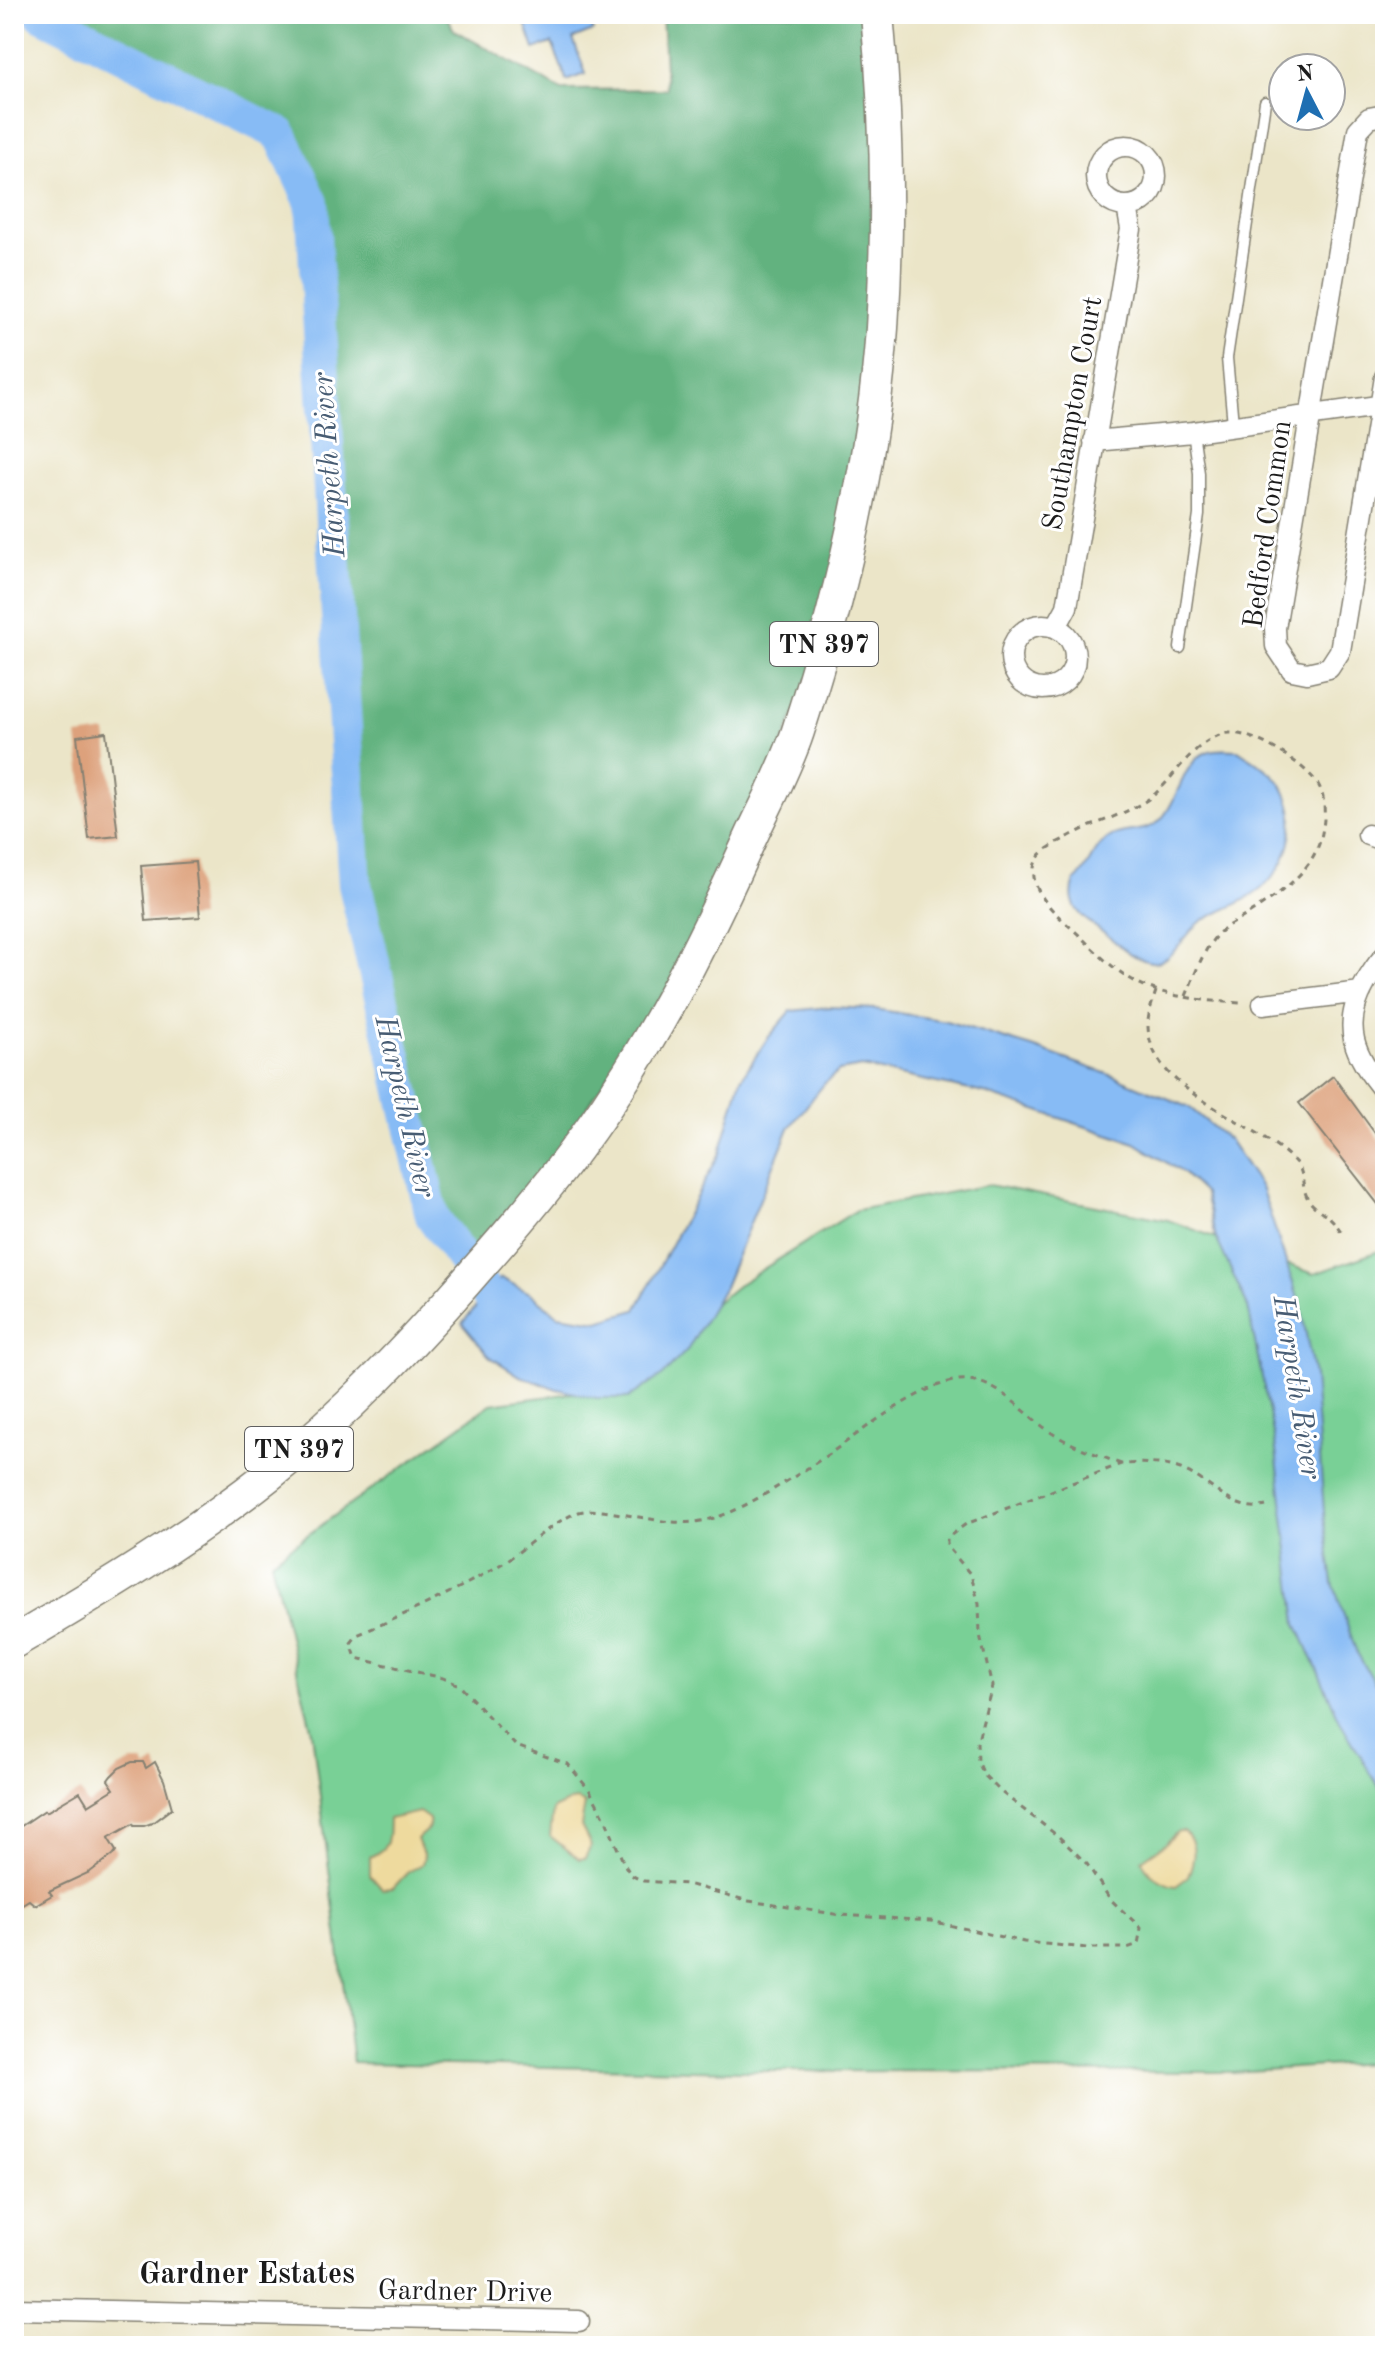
<svg xmlns="http://www.w3.org/2000/svg" width="1399" height="2360" viewBox="0 0 1399 2360" font-family="'Old Standard TT',serif">
<style>
.green{fill:#79d096;stroke:#4a7659;stroke-width:2}
.forest{fill:#62b27f;stroke:#3f674e;stroke-width:2}
.sand{fill:#eeda9e;stroke:#857b5d;stroke-width:2}
.water{fill:#87bbf5;stroke:#526c88;stroke-width:2}
.lines{fill:none;stroke-linecap:round;stroke-linejoin:round}
.river{stroke:#87bbf5;stroke-width:34}
.building{fill:#dda17b}
.service-casing{stroke:#848072;stroke-width:13}
.minor-casing{stroke:#848072;stroke-width:23}
.primary-casing{stroke:#848072;stroke-width:35}
.path{stroke:#848072;stroke-width:3;stroke-dasharray:6 6;stroke-linecap:butt}
.service{stroke:#fff;stroke-width:10}
.minor{stroke:#fff;stroke-width:20}
.primary{stroke:#fff;stroke-width:32}
.labels{text-anchor:middle;stroke-width:6;stroke-linejoin:round;paint-order:stroke}
.shield{fill:#fff;stroke:#606060;stroke-width:2}
.shield-label{font-size:26px;font-weight:bold;fill:#1c1c1c}
.street-label{font-size:28px;fill:#1c1c1c;stroke:#fff}
.water-label{font-size:30px;font-style:italic;fill:#475c73;stroke:#fff}
.neighbourhood-label{font-size:30px;font-weight:bold;fill:#1c1c1c;stroke:#fff}
</style>
<rect width="100%" height="100%" fill="#fff"/>
<filter id="ink" filterUnits="userSpaceOnUse"><feTurbulence type="fractalNoise" baseFrequency=".0125" numOctaves="2"/><feDisplacementMap in="SourceGraphic" scale="16" xChannelSelector="R" yChannelSelector="G"/><feConvolveMatrix kernelMatrix="1 2 1 2 8 2 1 2 1" color-interpolation-filters="sRGB"/></filter>
<filter id="wash" filterUnits="userSpaceOnUse"><feTurbulence type="fractalNoise" baseFrequency=".006" numOctaves="4" result="noise"/><feDisplacementMap in="SourceGraphic" scale="32" xChannelSelector="R" yChannelSelector="G"/><feGaussianBlur stdDeviation="1.8" result="paint"/><feColorMatrix in="noise" values="0 0 0 0 0 0 0 0 0 0 0 0 0 0 0 0 0 1.4 0 .05"/><feComposite in="paint" operator="in"/></filter>
<g filter="url(#wash)">
<rect width="100%" height="100%" fill="#ebe5c8"/>
<path class="green" d="M989,1185L1168,1220L1314,1274L1385,1249V2062L1232,2072L740,2071L353,2063L312,1732L271,1561L491,1404L610,1388L738,1285L857,1210Z"/>
<path class="forest" d="M41,14H445L454,30L562,90L666,89L662,14H877L885,233L829,626L714,920L476,1271L432,1216L355,885L312,203L280,134Z"/>
<path class="sand" d="M578,1800L585,1804L581,1826L591,1846L585,1858L579,1859L550,1836L553,1809L570,1801Z
M419,1812L429,1819C431,1832 423,1831 417,1839L424,1857L422,1864L407,1873L393,1888L382,1889L370,1875V1857C391,1846 388,1841 389,1819Z
M1178,1831H1183C1199,1843 1194,1860 1188,1877L1176,1886C1164,1885 1144,1871 1142,1860L1166,1843Z"/>
<path class="water" d="M522,14H587L593,31L573,39L586,74L567,81L552,43L534,49Z
M1238,750C1251,759 1267,767 1277,779C1304,813 1293,862 1261,889C1244,903 1221,910 1202,921C1187,931 1173,959 1157,962C1142,964 1125,950 1114,941C1096,925 1062,912 1075,881C1089,869 1093,847 1110,837C1124,828 1142,834 1157,823C1179,805 1180,763 1207,752C1216,748 1229,750 1238,750Z
M829,1007L875,1009L946,1021L1032,1047L1116,1077L1189,1107L1230,1141L1261,1187L1301,1307L1314,1376L1325,1525L1333,1583L1356,1651L1385,1700V1797L1341,1723L1297,1624L1275,1443L1248,1307L1216,1238L1205,1194L1183,1173L1135,1143L984,1093L862,1067L839,1071L825,1083L789,1128L724,1287L688,1349L663,1375L628,1398H596L557,1389L520,1376L489,1356L462,1323L501,1278L530,1293L558,1315L598,1321L636,1310L720,1153L741,1079L767,1039L791,1011Z"/>
<g class="lines">
<path class="river" d="M41,14L280,134L312,203L355,885L432,1216L508,1323L517,1326"/>
</g>
<g id="blocks">
<path class="building" d="M106,732L118,836L89,839L77,736Z
M195,862L200,917L146,921L141,866Z
M1333,1076L1385,1147V1213L1299,1103Z
M132,1762H143L146,1768L155,1762L164,1780L172,1808L152,1823L144,1826H134L133,1824L108,1838L116,1851L113,1855L90,1872L49,1891L52,1895L35,1905L29,1900L14,1909V1831L45,1810L46,1812L80,1792L88,1805L114,1789L108,1780L111,1776L119,1768Z"/>
</g>
</g>
<g filter="url(#ink)">
<use href="#blocks" fill-opacity="0" stroke="#848072" stroke-width="2"/>
<g class="lines">
<g class="service-casing">
<path id="service" d="M1233,424L1227,358L1265,102
M1180,648L1199,515V473L1193,432"/>
</g>
<g class="minor-casing">
<path id="minor" d="M1385,115L1369,118L1358,130L1275,628L1276,646L1292,670L1307,673L1329,668L1340,651L1385,377
M1096 176a30 30 0 1 1 60 0a30 30 0 1 1-60 0Z
M1094,441L1193,432L1385,405
M1011 657a32 32 0 1 1 64 0a32 32 0 1 1-64 0Z
M1056,627L1067,607L1131,229L1127,206
M1368,835L1385,841
M1385,956C1377,963 1372,973 1366,982C1340,1026 1354,1056 1385,1092
M1263,1004L1361,992
M14,2309L579,2321"/>
</g>
<g class="primary-casing">
<path id="primary" d="M14,1642C101,1591 189,1538 269,1475C346,1414 414,1342 478,1268C528,1212 576,1154 617,1090C669,1011 711,925 750,839C766,804 786,768 798,731C839,604 873,462 882,328C889,223 887,118 877,14"/>
</g>
<path class="path" d="M1156,991C1153,1001 1149,1011 1148,1021C1145,1093 1254,1117 1296,1163C1305,1173 1301,1185 1307,1197C1311,1206 1321,1211 1329,1217C1335,1222 1340,1230 1344,1236
M1186,996C1195,975 1203,948 1220,932C1227,925 1237,921 1245,916C1276,897 1315,871 1322,833C1325,819 1326,799 1319,786C1307,764 1246,726 1222,734C1190,746 1178,773 1155,794C1133,813 1094,822 1068,837C1055,844 1036,852 1034,868C1030,895 1063,920 1080,936C1097,953 1115,971 1136,982C1164,997 1212,1002 1243,1003
M1121,1464C1098,1455 1076,1447 1055,1435C1026,1417 1005,1385 969,1380C932,1375 862,1431 832,1452C805,1470 777,1488 749,1503C698,1531 675,1523 621,1514C609,1512 591,1508 579,1512C551,1522 528,1547 503,1563C457,1591 406,1614 357,1635L351,1643L356,1658L443,1678L459,1685L516,1746L568,1764L590,1791L605,1818L624,1864L631,1875L643,1881L687,1884L749,1901L841,1915L931,1921L1024,1942L1087,1948H1127L1138,1944L1141,1928L1110,1899L1087,1864L1059,1837L1001,1792L984,1775L978,1761L977,1743L992,1686L980,1635L979,1604L971,1575L947,1546V1538L966,1524L1121,1464C1141,1463 1164,1462 1183,1470C1212,1482 1232,1514 1266,1506
M1384,1494H1385"/>
<use href="#service" class="service"/>
<use href="#minor" class="minor"/>
<use href="#primary" class="primary"/>
</g>
</g>
<g class="labels">
<g class="shield">
<rect x="770" y="622" width="108" height="44" rx="6"/>
<rect x="245" y="1427" width="108" height="44" rx="6"/>
</g>
<g class="shield-label">
<text x="824" y="653">TN 397</text>
<text x="299" y="1458">TN 397</text>
</g>
<g class="street-label">
<text transform="translate(1071 413) rotate(-80)" y="10">Southampton Court</text>
<text transform="translate(1266 524) rotate(-82)" y="10">Bedford Common</text>
<text transform="translate(465 2290) rotate(1)" y="10">Gardner Drive</text>
</g>
<g class="water-label">
<text transform="translate(328 465) rotate(-94)" y="10">Harpeth River</text>
<text transform="translate(406 1106) rotate(77)" y="10">Harpeth River</text>
<text transform="translate(1298 1387) rotate(81)" y="10">Harpeth River</text>
</g>
<g class="neighbourhood-label">
<text x="247" y="2283">Gardner Estates</text>
</g>
</g>
<rect width="1399" height="2360" fill="none" stroke="#fff" stroke-width="48"/>
<g transform="translate(1307 92) rotate(354)"><circle r="38" fill="#ffffff" stroke="#a4a4a4" stroke-width="2"/>
<path d="M0-6L14 30L0 20L-14 30Z" fill="#1f6fb2"/>
<text y="-12" font-size="22" font-weight="bold" text-anchor="middle" fill="#1c1c1c">N</text>
</g>
</svg>
